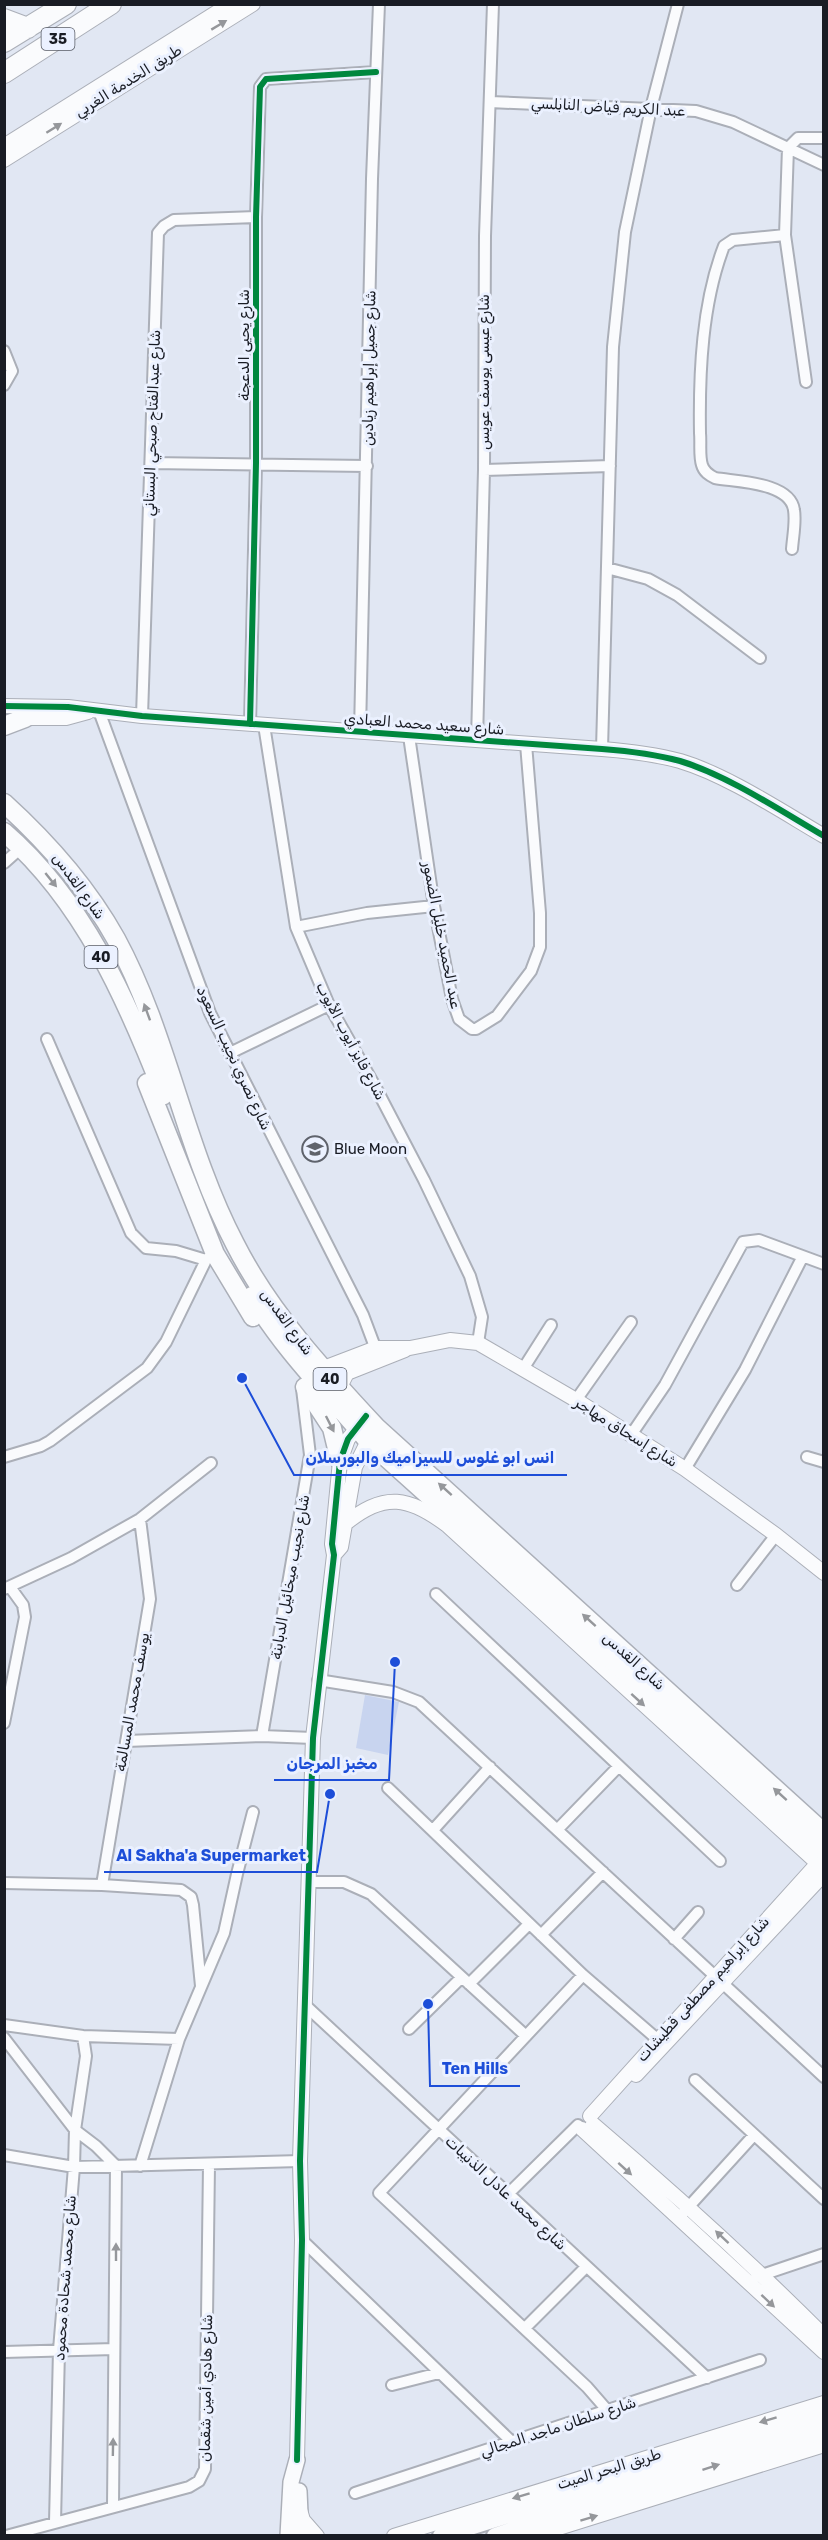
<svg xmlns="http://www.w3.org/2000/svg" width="828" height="2540" viewBox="0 0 828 2540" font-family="Rubik,Vazirmatn,sans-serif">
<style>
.green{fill:#c8d4ef}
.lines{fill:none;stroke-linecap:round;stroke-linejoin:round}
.minor-casing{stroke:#abafb8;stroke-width:14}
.tertiary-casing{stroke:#abafb8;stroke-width:16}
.secondary-casing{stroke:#abafb8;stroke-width:18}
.primary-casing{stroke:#abafb8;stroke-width:20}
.trunk-casing{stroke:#abafb8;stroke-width:21}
.motorway-casing{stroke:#abafb8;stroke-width:22}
.minor{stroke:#fafbfd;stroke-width:10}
.tertiary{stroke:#fafbfd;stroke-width:14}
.secondary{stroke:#fafbfd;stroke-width:15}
.primary{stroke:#fafbfd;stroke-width:16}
.trunk{stroke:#fafbfd;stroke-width:18}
.motorway{stroke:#fafbfd;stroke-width:20}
.cycleway-casing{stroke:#ebf1ff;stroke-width:10}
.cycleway{stroke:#00873e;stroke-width:6}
.oneway{fill:#95979b}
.labels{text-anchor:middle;stroke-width:6;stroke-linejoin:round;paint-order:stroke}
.shield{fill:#ebf1ff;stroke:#585c66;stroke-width:1.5}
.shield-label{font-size:14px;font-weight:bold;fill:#191c24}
.street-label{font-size:15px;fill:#191c24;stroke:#ebf1ff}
.poi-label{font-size:15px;fill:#191c24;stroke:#ebf1ff;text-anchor:start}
.leader{fill:none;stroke:#1d4ed8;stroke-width:2}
.callout-dot{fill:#1d4ed8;stroke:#ebf1ff;stroke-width:2}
.callout-label{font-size:16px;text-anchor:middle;font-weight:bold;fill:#1d4ed8;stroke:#ebf1ff;stroke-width:6;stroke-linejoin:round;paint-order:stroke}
</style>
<rect width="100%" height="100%" fill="#e1e7f3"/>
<path class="green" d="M365,1695L399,1702L388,1755L356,1748Z"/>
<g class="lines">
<g class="minor-casing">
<path id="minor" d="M490,102L696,111L733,122L824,165
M785,235L733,240L724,246C702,303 699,372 700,433C701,443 699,456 702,465C704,472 709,475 715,478C737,482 790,482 794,510C796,522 793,536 792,549
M4,351L12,371L4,385
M806,382L785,235L788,148L798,138H824
M151,463L367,466
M484,470L610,466
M607,568L648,579L677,595L760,658
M99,711L210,1013L363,1315L378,1355
M142,716L158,233L164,226L174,220L256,217
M250,724L256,463V217L260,87L266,79L376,72
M264,725L296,927L329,1005L376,1088L424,1180L470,1276L482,1317L478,1343
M360,732L372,179L379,4
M409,736L434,906L452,999L459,1019L472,1029H476L497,1016L531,971L540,947V913L526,744
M477,740L484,470L485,236L493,4
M602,749L613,347L625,232L651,108L678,4
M4,863L22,847
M296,927L367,913L434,906
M47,1039L131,1233L146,1248L176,1251L206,1260
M230,1053L329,1005
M523,1369L551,1325
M576,1400L631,1322
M631,1435L665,1385L743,1242L759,1240L824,1264
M4,1457L41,1446L50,1441L147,1368L166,1342L206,1260L215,1254
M807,1457L824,1462
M685,1469L745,1370L802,1258
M737,1585L776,1535
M4,1589L71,1558L140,1519L211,1463
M436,1594L720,1861
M318,1680L393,1692L419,1702L824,2077
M4,1723L25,1617L23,1605L10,1587
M262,1736L310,1455L302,1389
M126,1741L262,1736L313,1738
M388,1788L583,1975L664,2045
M433,1830L490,1767
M557,1830L618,1767
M310,1882H344L371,1894L526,2036
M4,1883L102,1885L181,1890L191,1897L193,1905L201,1986
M102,1885L150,1599L140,1519
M541,1935L603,1872
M674,1939L698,1912
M583,1975L379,2193L587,2387L607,2410
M469,1984L529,1924
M306,2006L707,2378
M4,2025L83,2036L179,2039
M409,2029L461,1978
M4,2038L75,2130L96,2146L116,2166L113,2506
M695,2080L824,2199
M4,2155L74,2167L300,2161
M140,2166L179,2039L224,1933L237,1874L253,1812
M507,2195L578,2125
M683,2213L754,2135
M302,2240L512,2442
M756,2277L824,2254
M525,2328L586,2267
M4,2352L114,2349
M392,2385L439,2373
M355,2493L760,2360
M55,2522L59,2350L74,2167L75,2130L86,2056L83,2036
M6,2536L189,2487L199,2481L205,2469L209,2165"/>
</g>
<g class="tertiary-casing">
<path id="tertiary" d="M4,146L230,4
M4,160L253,4
M4,706L68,707L142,716L602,749C628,751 654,754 680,761C727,775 781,811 824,836
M18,718H66L88,712
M321,1369L376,1348H410L450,1340L478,1343L576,1400L685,1469L776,1535L824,1573
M339,1389L347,1373L405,1350
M345,1524C384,1491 410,1497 448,1526L824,1869
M334,1555L341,1547L355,1467L372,1433
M636,2075L824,1874
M590,2116L817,1864
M593,2124C673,2192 750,2262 824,2336
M582,2129L824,2352
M297,2460L302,2240L300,2161L313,1738L334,1555L332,1544L340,1461L348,1439L363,1421
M300,2510L303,2520L317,2536
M394,2536L824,2403
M533,2536L824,2445"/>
</g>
<g class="secondary-casing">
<path id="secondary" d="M299,2491L301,2536
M288,2536L291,2482L297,2460"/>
</g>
<g class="primary-casing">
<path id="primary" d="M441,2536L824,2416
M495,2536L824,2431"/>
</g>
<g class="trunk-casing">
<path id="trunk" d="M4,726L25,718
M4,803C48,843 87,887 116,939C168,1035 184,1147 235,1244C270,1313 323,1370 376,1427L824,1833
M4,832C83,900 127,1000 164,1095
M147,1083L215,1254L253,1317
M252,1296C284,1350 328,1393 368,1441L824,1851
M305,1387L332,1428L340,1461"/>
</g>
<g class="motorway-casing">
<path id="motorway" d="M4,19L28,28
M4,42L66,4
M4,73L111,4"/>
</g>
<use href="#minor" class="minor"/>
<use href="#tertiary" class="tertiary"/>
<use href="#secondary" class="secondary"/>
<use href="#primary" class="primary"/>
<use href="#trunk" class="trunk"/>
<use href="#motorway" class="motorway"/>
<g class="cycleway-casing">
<path id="cycleway" d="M4,706L68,707L142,716L602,749C628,751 654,754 680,761C727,775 781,811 824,836
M250,724L256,463V217L260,87L266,79L376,72
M297,2460L302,2240L300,2161L313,1738L334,1555L332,1544L340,1461L348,1439L366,1416"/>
</g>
<use href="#cycleway" class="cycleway"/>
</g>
<defs><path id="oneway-solid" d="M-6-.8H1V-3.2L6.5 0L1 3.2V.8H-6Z" transform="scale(1.5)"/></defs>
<g class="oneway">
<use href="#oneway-solid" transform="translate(219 25) rotate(-31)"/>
<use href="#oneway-solid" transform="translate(54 128) rotate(-32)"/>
<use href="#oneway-solid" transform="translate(51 880) rotate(51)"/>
<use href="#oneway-solid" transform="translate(147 1012) rotate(-110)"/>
<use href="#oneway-solid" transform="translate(330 1424) rotate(63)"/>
<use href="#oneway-solid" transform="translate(445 1489) rotate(-138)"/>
<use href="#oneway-solid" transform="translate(589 1620) rotate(-138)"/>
<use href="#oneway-solid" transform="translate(638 1700) rotate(42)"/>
<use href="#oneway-solid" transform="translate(780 1794) rotate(-138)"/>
<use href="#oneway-solid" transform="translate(625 2169) rotate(42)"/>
<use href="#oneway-solid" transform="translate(722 2237) rotate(-137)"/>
<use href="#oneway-solid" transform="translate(116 2252) rotate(-90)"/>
<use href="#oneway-solid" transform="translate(768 2301) rotate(43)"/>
<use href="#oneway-solid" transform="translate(768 2420) rotate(163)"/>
<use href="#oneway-solid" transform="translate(113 2447) rotate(-89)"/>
<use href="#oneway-solid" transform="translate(711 2467) rotate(-18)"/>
<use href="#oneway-solid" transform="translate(521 2496) rotate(163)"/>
<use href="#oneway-solid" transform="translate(589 2518) rotate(-17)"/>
</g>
<defs>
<g id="school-ring" transform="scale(1.35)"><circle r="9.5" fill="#ebf1ff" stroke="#5f636c" stroke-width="1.5"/><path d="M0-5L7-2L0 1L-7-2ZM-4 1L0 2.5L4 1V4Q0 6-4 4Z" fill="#5f636c"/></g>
</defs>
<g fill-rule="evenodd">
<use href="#school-ring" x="315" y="1149"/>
</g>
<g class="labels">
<g class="shield">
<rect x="41.5" y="28" width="33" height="22" rx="4.5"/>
<rect x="84.5" y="946" width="33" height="22" rx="4.5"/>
<rect x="313.5" y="1368" width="33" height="22" rx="4.5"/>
</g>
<g class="shield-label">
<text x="58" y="44">35</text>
<text x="101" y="962">40</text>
<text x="330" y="1384">40</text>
</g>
<g class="street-label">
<text transform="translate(128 81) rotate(-32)" y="5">طريق الخدمة الغربي</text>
<text transform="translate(608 107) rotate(3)" y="5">عبد الكريم فياض النابلسي</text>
<text transform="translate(244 345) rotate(-90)" y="5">شارع يحيى الدعجة</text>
<text transform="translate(369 368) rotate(-89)" y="5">شارع جميل إبراهيم زيادين</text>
<text transform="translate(484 372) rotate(-90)" y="5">شارع عيسى يوسف عويس</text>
<text transform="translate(152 423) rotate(-88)" y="5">شارع عبدالفتاح صبحي البستاني</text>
<text transform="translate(424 724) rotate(4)" y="5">شارع سعيد محمد العبادي</text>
<text transform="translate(79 886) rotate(54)" y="5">شارع القدس</text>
<text transform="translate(442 935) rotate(79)" y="5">عبد الحميد خليل الضمور</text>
<text transform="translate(351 1041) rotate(62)" y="5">شارع فايز أيوب الأيوب</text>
<text transform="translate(234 1058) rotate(65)" y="5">شارع نصري نجيب السعود</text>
<text transform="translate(287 1322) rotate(54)" y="5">شارع القدس</text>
<text transform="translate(626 1432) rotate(32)" y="5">شارع إسحاق مهاجر</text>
<text transform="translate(290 1577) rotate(-80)" y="5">شارع نجيب ميخائيل الدبابنة</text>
<text transform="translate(634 1661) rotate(42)" y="5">شارع القدس</text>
<text transform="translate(132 1702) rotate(-80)" y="5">يوسف محمد المسالمة</text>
<text transform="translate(703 1989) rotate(-48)" y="5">شارع إبراهيم مصطفى قطيشات</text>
<text transform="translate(506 2193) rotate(43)" y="5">شارع محمد عادل الذنيبات</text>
<text transform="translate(65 2278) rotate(-86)" y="5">شارع محمد شحادة محمود</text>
<text transform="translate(206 2388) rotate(-89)" y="5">شارع هادي أمين شقمان</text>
<text transform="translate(558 2427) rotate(-18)" y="5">شارع سلطان ماجد المجالي</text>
<text transform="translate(609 2469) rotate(-17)" y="5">طريق البحر الميت</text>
</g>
<g class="poi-label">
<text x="334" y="1154">Blue Moon</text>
</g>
</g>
<path class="leader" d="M242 1378L294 1475H567M395 1662L389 1780H274M330 1794L317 1872H104M428 2004L430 2086H520"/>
<g class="callout-dot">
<circle cx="242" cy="1378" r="6"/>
<circle cx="395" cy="1662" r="6"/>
<circle cx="330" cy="1794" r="6"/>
<circle cx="428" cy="2004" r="6"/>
</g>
<g class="callout-label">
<text x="430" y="1463">انس ابو غلوس للسيراميك والبورسلان</text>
<text x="332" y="1769">مخبز المرجان</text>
<text x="211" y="1861">Al Sakha'a Supermarket</text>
<text x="475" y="2074">Ten Hills</text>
</g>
<rect width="828" height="2540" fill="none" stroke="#191c24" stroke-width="12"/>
</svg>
